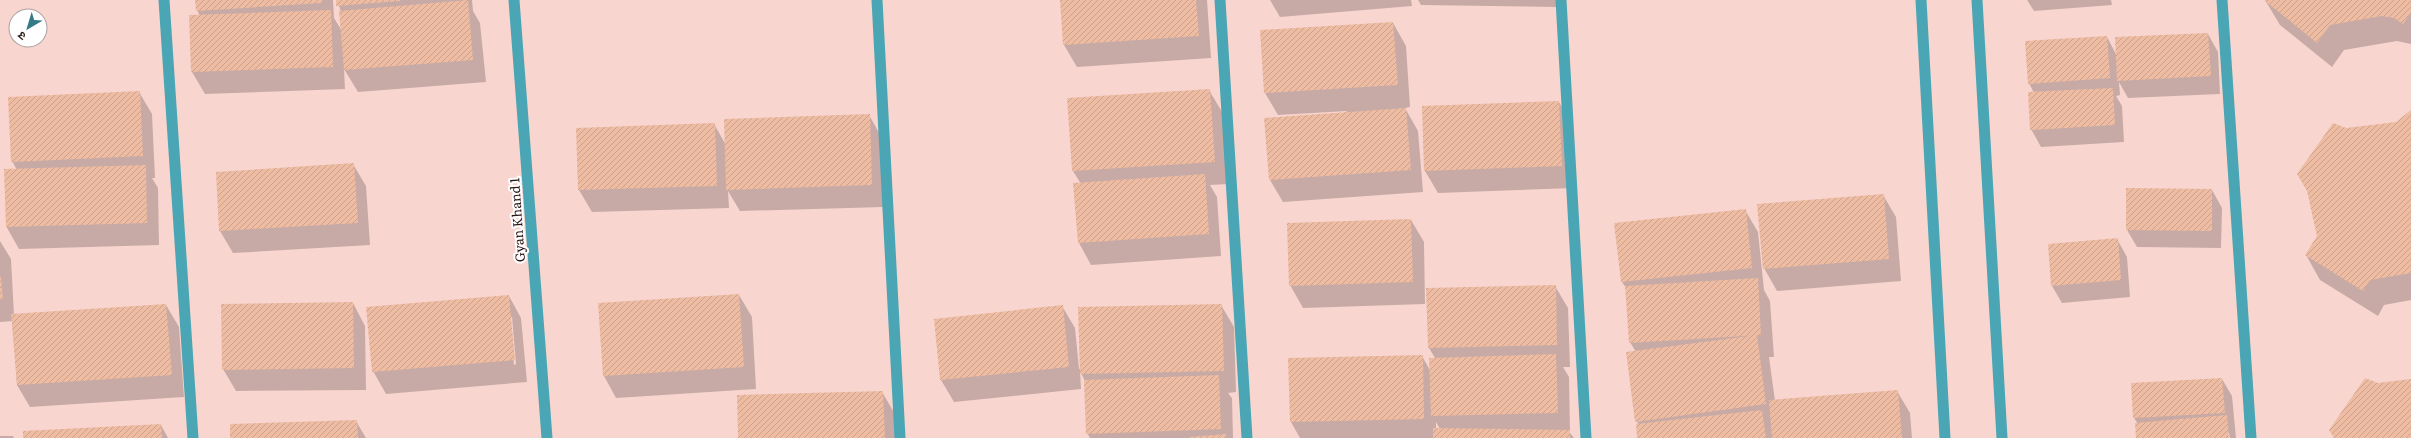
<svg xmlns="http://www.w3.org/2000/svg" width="2411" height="438" viewBox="0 0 2411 438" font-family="Literata,'Noto Sans Devanagari',serif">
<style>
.shadow{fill:#0003;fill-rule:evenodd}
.building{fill:url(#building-hatch)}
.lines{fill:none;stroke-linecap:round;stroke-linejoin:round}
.minor{stroke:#4aa6b4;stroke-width:11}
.labels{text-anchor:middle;stroke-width:4;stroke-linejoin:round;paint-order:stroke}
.street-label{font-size:13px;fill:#2a1513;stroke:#fff}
</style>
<defs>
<pattern id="building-hatch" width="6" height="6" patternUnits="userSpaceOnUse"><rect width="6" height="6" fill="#eebca2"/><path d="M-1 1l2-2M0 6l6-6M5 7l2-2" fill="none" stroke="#cca18b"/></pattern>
</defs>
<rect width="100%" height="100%" fill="#f9d5cf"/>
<path class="shadow" d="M196,0H333L334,18L342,31L341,12L337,0H472L473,11L480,23L486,82L358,92L344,69L345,89L205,94L192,72L200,16L197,10Z
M1061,0H1207L1211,58L1077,67L1064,45Z
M1270,0H1411L1412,6L1280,17Z
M1418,0H1558V7L1421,5Z
M2027,0H2111L2112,5L2034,11Z
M2265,0H2411V44L2397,41L2344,50L2332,67L2280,25Z
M1393,23L1406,46L1410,107L1405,108L1418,131L1423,192L1283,202L1270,180L1347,111L1278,115L1265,93Z
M2208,34L2218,52L2220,94L2128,98L2119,82L2120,95L2116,96L2122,106L2124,142L2041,147L2031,129L2034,93L2029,83L2107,37L2116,54Z
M1209,90L1222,112L1228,184L1210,185L1217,197L1221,256L1091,265L1079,243L1074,184H1081L1073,171Z
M139,92L152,114L155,178H152L158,188L159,245L19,249L6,226L17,170L12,161Z
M1559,102L1571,124L1574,188L1438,193L1425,171Z
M2411,111V300L2384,305L2378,316L2320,280L2306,255L2318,236L2346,129L2396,123Z
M869,115L882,138L884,207L740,211L728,191L729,208L592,212L579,190L577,129L714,124L726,145Z
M353,164L366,186L370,245L233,253L220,231L217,173Z
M2212,190L2222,208L2221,248L2137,247L2127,230Z
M1883,195L1896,217L1901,281L1777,291L1764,268Z
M1745,210L1758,232L1764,290L1770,301L1774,357H1769L1775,401L1897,391L1910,413L1912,438H1638L1636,352L1630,342L1626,288L1622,282Z
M1411,220L1424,242L1425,304L1303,308L1290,285Z
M2117,239L2127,257L2130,297L2062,303L2052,286Z
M0,241L11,259L14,315L166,305L179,327L184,397L30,407L17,385L13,321L0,322Z
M1555,286L1568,308L1570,367H1563L1569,377L1570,433L1574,438H1300L1291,422L1289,359L1422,356L1431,372L1435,358L1429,348ZM1436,422L1440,429H1436Z
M739,295L752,317L756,389L616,398L604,376L599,304Z
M509,296L521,318L527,382L386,394L373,371ZM510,317H512L516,364L514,365Z
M353,303L365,326L366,390L236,391L223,369Z
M1221,305L1234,327L1236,392L1228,393L1232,398L1233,438H1090L1087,433L1085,381L1080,371L1081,389L954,402L941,380L1062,306L1075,328L1079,369Z
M2222,379L2232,396L2236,438H2230L2229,433H2227L2228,438H2137L2138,424L2134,418Z
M882,392L895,414L896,438H739Z
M356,421L366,438H231Z
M161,425L168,438H24Z
M0,436H13L14,438H0Z"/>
<path class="building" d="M195,0H322V3L196,11Z
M336,0H400V1L336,6Z
M468,0L473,60L344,70L339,11Z
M1060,0H1196L1199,36L1063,45Z
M2264,0H2411V12L2403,24L2394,18L2382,16L2330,25L2317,43Z
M331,10L333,67L191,72L189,15Z
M1393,22L1398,85L1264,93L1260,30Z
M2208,33L2211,76L2117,81L2115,37Z
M2107,36L2110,78L2028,84L2025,41Z
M2113,88L2115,125L2030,130L2028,92Z
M1210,89L1215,162L1072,171L1067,98Z
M140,91L143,156L11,162L8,97Z
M1559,101L1562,166L1424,171L1422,106Z
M1406,108L1411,170L1269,180L1264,118Z
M2411,110V273L2370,280L2363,291L2305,255L2317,236L2307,191L2297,174L2333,123L2346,128L2396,122Z
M870,114L872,185L726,190L724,119Z
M715,123L717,186L578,190L576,128Z
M354,163L358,223L219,231L216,172Z
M146,165L147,223L6,227L4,169Z
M1205,174L1209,234L1078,243L1073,183Z
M2126,188L2212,189V231L2126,230Z
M1884,194L1889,259L1763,269L1757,204Z
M1746,209L1752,268L1621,282L1614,223Z
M1411,219L1413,282L1289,286L1287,223Z
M2118,238L2121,280L2051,286L2048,244Z
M0,277H1L3,299H0Z
M1758,278L1761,335L1629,343L1625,286Z
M1556,285L1557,345L1428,348L1426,288Z
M739,294L744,367L603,376L598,303Z
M509,295L515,360L372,372L366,307Z
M353,302L354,368L222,370L221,304Z
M166,304L172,375L17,385L11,314Z
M1222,304L1224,371L1080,374L1078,307Z
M1063,305L1069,367L940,380L934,319Z
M1757,335L1766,404L1635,422L1626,352Z
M1556,354L1558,413L1431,416L1429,358Z
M1423,355L1424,419L1290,422L1288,358Z
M1219,375L1221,429L1086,434L1084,380Z
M2222,378L2225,413L2133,418L2131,383Z
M2365,378L2378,383L2411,379V438H2334L2329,430Z
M1898,390L1902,438H1772L1769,400Z
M883,391L885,438H738L737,395Z
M1762,410L1766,438H1637L1636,424Z
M2227,415L2229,438H2136L2135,423Z
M357,420L358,438H230V424Z
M161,424L162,438H23V431Z
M1433,428L1570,430V438H1433Z
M1226,434V438H1190V437Z"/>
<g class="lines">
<path class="minor" d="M164,0L193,438
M514,0L547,438
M877,0L900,438
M1220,0L1247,438
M1561,0L1586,438
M1921,0L1945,438
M1977,0L2002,438
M2222,0L2251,438"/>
</g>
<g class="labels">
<g class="street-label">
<text transform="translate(517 220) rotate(-94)" y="5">Gyan Khand 1</text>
</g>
</g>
<g transform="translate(28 28) rotate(218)"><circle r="19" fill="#ffffff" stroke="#aaa1a1"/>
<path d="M0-3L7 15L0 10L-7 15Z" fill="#347b85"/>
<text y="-6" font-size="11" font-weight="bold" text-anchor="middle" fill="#2a1513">उ</text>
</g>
</svg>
